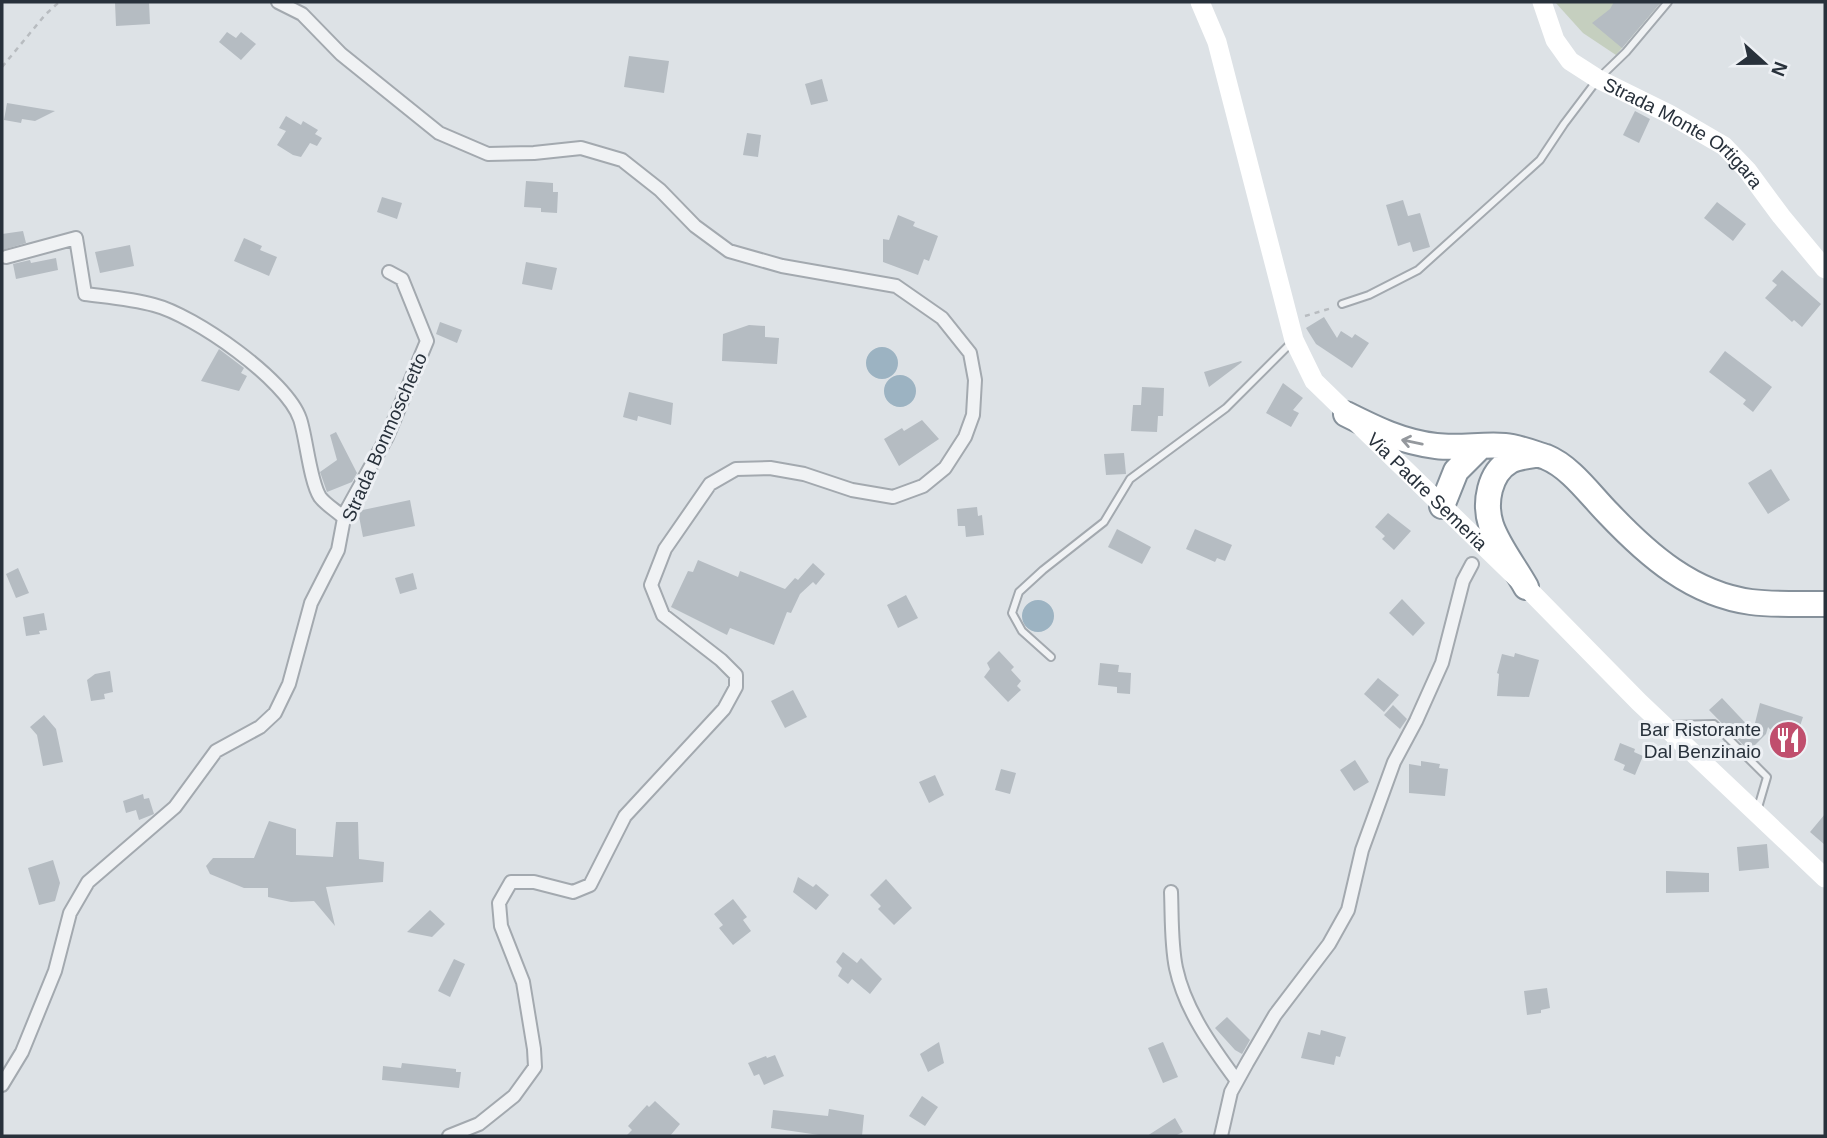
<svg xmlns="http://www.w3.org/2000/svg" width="1827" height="1138" viewBox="0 0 1827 1138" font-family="Arial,sans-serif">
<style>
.green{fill:#c5cfbf}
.water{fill:#9cb3c2}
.building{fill:#b5bcc2}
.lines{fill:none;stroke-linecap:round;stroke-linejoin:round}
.lane-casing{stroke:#a3a9af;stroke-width:10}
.street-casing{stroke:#a3a9af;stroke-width:16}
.highway-casing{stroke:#86919b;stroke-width:28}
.path{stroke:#b8bcc0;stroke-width:2.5;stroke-dasharray:5 5;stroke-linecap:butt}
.lane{stroke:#f0f2f4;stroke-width:6}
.street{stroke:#f0f2f4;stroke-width:12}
.secondary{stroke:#fff;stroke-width:19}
.highway{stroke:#fff;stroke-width:24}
.oneway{stroke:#94989d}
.labels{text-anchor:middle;stroke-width:6;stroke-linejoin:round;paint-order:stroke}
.street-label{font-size:19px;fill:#28313b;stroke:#edf0f4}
.poi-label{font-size:19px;fill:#28313b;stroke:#edf0f4;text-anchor:end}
</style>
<rect width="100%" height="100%" fill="#dde2e6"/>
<path class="green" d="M1555,2H1661L1616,55L1583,33Z"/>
<path class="water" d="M866 363a16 16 0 1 1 32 0a16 16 0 1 1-32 0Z
M884 391a16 16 0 1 1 32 0a16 16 0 1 1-32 0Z
M1022 616a16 16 0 1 1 32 0a16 16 0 1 1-32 0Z"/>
<path class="building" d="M115,2H149L150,24L116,26Z
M1614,2H1661L1622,48L1592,23L1610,9Z
M227,32L236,38L241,32L256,44L241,60L219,42Z
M629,56L669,61L664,93L624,87Z
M822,79L828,101L811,105L805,84Z
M7,103L55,111L35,121L22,119L21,123L4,120Z
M1635,111L1650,119L1639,143L1623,135Z
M286,116L301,125L303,121L318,130L315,134L322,138L317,146L310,143L301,157L293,155L277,145L286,131L279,128Z
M747,133L761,135L758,157L743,155Z
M526,181L553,183V192H558L557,213L541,212V208L524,207Z
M382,197L402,203L397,219L377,212Z
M1403,200L1408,216L1420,213L1430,247L1413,252L1410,242L1398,246L1386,205Z
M1717,202L1746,224L1733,241L1704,218Z
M898,215L915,222L913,226L938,236L929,261L924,259L918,275L883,262V239L889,240Z
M23,231L26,243L2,250V234Z
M244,238L262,246L260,250L277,257L269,276L234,261Z
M130,245L134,266L100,273L95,252Z
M56,258L58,270L16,279L13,264L30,260L31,263Z
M526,262L557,268L552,290L522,284Z
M1782,270L1821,304L1802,327L1794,320L1792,322L1765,298L1777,285L1772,281Z
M1324,317L1337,338L1341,331L1352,338L1355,334L1369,343L1352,368L1316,344L1306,328Z
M440,322L462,330L457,343L436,334Z
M749,325L765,326V337L779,338L777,364L722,361L723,334Z
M219,349L244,368L241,373L247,376L239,391L201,381Z
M1725,351L1772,387L1753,412L1743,404L1746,400L1709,372Z
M1241,361L1242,362L1209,387L1204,372Z
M1283,383L1303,398L1293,410L1299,413L1291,427L1266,413Z
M1142,387L1164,388L1163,416H1158L1157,432L1131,431L1133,405H1141Z
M629,392L673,403L671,425L638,416L637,421L623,417Z
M922,420L939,439L899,466L884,439L902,428L904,431Z
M336,432L357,473L352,482L327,492L320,472L337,460L330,435Z
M1124,453L1126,474L1106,475L1104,454Z
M1771,469L1790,500L1768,514L1748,483Z
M410,500L415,526L363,537L358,511Z
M977,507L978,516L982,515L984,535L966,537L965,526H958L957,509Z
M1388,513L1411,531L1394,550L1382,539L1385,536L1375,527Z
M1117,529L1151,547L1142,564L1108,547Z
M1195,529L1232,545L1225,561L1217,558L1215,562L1186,549Z
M698,560L738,577L740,571L785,589L795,578L798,580L813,563L825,574L816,585L813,582L800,594L791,613L787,612L774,645L730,628L727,635L671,607L688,571L693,572Z
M18,568L29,593L16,598L6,574Z
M413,573L417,589L400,594L395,578Z
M906,595L918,618L898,628L887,605Z
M1402,599L1425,623L1413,636L1389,613Z
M44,613L47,630L39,631L40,634L26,636L23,617Z
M999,651L1014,667L1011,670L1021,681L1017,686L1021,690L1008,702L984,677L990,669L987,663Z
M1515,653L1539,660L1529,697L1497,696L1499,674L1497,673L1502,654L1514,657Z
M1100,663L1119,665L1118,672L1131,673L1130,694L1117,693V687L1098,685Z
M110,671L113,692L104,694L105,699L91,701L87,680L95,674Z
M1378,678L1399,695L1384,712L1364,694Z
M793,690L807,717L785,728L771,701Z
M1722,698L1753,731L1760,703L1803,717L1791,753L1768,727L1766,734L1749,751L1709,710Z
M1393,705L1407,719L1400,729L1384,715Z
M44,715L56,729L63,762L43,766L37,735L30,727Z
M1620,743L1635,749L1634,752L1643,756L1635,775L1623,770L1625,765L1614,760Z
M1355,760L1369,782L1354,791L1340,770Z
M1421,761L1440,764L1439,768L1448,769L1445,796L1409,793V764L1421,766Z
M1001,769L1016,773L1010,794L995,790Z
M935,775L944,795L929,803L919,782Z
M143,794L144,799L149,798L154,814L139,820L136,810L126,813L123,801Z
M1825,814V845L1810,832Z
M269,821L296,829V855L333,857L336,822H358L359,859L384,862L383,882L326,887L335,926L314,901L291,902L268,897V888H244L210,874L206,866L213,858H254Z
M1767,844L1769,868L1739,871L1737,847Z
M53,860L60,883L55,901L39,905L28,868Z
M1666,871L1709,873V892L1666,893Z
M798,877L813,887L816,884L829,895L816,910L793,892Z
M886,879L912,908L894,925L878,909L881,906L870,895Z
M733,899L747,917L743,920L751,931L733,945L719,928L723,925L714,914Z
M430,910L445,924L432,937L407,932Z
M843,952L857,963L861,958L882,979L870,994L852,979L848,984L838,976L842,968L836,962Z
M454,959L465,964L450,997L438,991Z
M1547,988L1550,1008L1541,1010V1013L1527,1015L1524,991Z
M1227,1017L1250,1040L1242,1054L1235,1050L1215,1028Z
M1321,1030L1346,1037L1340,1057L1336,1056L1334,1065L1301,1058L1308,1032L1320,1035Z
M939,1042L944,1063L928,1072L920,1054Z
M1163,1042L1178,1077L1163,1083L1148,1048Z
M775,1055L784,1076L764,1085L759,1074L754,1076L748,1063L766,1056L767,1058Z
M402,1063L456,1069V1072H461L459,1088L382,1080L383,1066L401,1068Z
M922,1096L938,1107L925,1126L909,1116Z
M655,1101L680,1124L670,1136H626L632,1130L628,1126L647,1105L649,1107Z
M829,1109L864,1115L862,1136H826L771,1128L773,1110L828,1116Z
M1175,1118L1183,1132L1175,1136H1147Z"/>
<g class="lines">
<g class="lane-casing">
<path id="lane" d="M1342,304L1369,295L1418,270L1540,160L1564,124L1598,79L1626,52L1668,2
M1051,657L1022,631L1012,613L1019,592L1043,570L1104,522L1130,479L1226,408L1292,342
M1671,725L1714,724L1767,777L1757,811"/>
</g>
<g class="street-casing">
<path id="street" d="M278,2L302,14L341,54L439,133L488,154L534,153L581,148L622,160L660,190L695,226L729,251L782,266L896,286L942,318L970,353L975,380L973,415L965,437L945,468L923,486L893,497L852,490L804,474L770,468L736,469L710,484L665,549L651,585L663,615L721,660L736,675V687L724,709L625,816L590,885L573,892L534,882H511L499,903L501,926L523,982L534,1049L535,1067L514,1096L479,1124L449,1136
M6,257L76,238L85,294C108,297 132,299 154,305C194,315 287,380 300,419C306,436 310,482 320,497C326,505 337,511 344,518
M1171,892C1172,916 1171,944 1176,968C1185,1010 1212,1047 1237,1081
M2,1085L22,1052L55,971L70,913L88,882L175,807L216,751L260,727L275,713L289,684L311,603L338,550L345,513L387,437L427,341L402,279L389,272
M1221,1136L1231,1092L1247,1063L1275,1015L1329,944L1348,910L1362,850L1394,762L1416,721L1442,663L1463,581L1472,564"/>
</g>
<g class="highway-casing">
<path id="highway" d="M1346,414C1376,429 1402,442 1436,446C1459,449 1482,444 1505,446C1518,447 1533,453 1546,457C1571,467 1591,496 1609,514C1648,555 1692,594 1751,602C1775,605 1801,604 1825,604
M1442,506L1456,471L1480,447
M1526,587C1515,567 1498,546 1491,525C1484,503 1489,473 1510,461C1518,457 1528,456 1536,455"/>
</g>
<path class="path" d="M2,67L45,15L59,2
M1305,316L1332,308"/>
<use href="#lane" class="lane"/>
<use href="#street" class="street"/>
<g class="secondary">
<path id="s1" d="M1200,2L1217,42L1294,340L1314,381L1526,587L1639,702L1825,878"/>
<path id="s2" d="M1542,2L1555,40L1570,61L1598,79L1669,114L1724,146L1747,170L1781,216L1825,269"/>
</g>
<use href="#highway" class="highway"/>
</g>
<defs><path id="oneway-shaft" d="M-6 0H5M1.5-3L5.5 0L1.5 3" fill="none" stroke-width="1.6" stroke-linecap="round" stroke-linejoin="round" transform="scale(1.75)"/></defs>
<use class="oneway" href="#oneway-shaft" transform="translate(1412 442) rotate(-168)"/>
<defs>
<g id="restaurant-disc" transform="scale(2.0125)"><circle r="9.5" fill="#c04e6d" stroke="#edf0f4"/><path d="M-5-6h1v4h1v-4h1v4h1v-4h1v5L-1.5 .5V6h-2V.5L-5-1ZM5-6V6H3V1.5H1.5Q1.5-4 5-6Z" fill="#fff"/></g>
</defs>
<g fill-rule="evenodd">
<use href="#restaurant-disc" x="1788" y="740"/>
</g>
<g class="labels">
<g class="street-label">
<text dy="7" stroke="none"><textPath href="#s2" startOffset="201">Strada Monte Ortigara</textPath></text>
<text transform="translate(384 437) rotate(-66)" y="7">Strada Bonmoschetto</text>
<text dy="7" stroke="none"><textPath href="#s1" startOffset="555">Via Padre Semeria</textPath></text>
</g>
<g class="poi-label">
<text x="1761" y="736">Bar Ristorante<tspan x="1761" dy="22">Dal Benzinaio</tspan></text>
</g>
</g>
<rect width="1827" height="1138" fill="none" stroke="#28313b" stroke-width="7"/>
<g transform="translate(1764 63) rotate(111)" stroke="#edf0f4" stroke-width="5" paint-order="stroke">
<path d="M0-5L12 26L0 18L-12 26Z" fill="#28313b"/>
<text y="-10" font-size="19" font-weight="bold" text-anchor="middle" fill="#28313b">N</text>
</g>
</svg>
